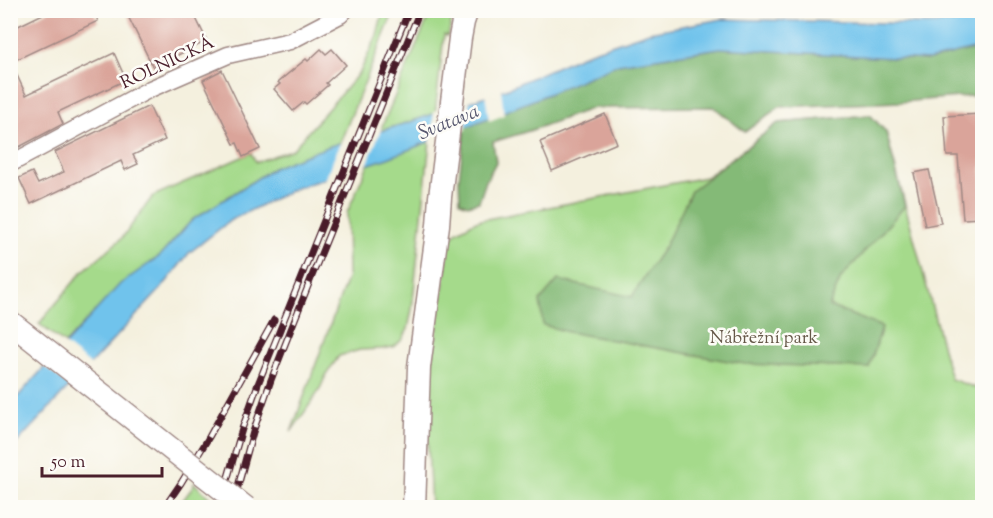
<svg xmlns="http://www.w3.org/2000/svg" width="993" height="518" viewBox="0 0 993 518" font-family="'Sorts Mill Goudy',serif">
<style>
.green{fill:#a5da8b;stroke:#787c5b;stroke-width:1.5}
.forest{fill:#84ba77;stroke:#676c51;stroke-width:1.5}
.water{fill:#70c3ec;stroke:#5d718c;stroke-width:1.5}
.pier{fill:#f4f0de}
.building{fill:#daa49a}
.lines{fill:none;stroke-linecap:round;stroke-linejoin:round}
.street-casing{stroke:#9f8884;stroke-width:19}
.secondary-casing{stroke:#9f8884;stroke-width:25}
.street{stroke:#fff;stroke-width:16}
.secondary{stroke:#fff;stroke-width:22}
.rail-casing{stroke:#4a1f2b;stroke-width:7}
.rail{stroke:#fdfcf7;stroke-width:4.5;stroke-dasharray:14;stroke-linecap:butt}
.secondary-bridge-casing{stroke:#9f8884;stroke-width:25;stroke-linecap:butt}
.secondary-bridge{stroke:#fff;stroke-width:22}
.labels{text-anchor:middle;stroke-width:5;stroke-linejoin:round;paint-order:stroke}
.street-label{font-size:18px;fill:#4a1f2b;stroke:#fdfcf7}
.park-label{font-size:18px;fill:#655748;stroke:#fdfcf7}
.water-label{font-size:20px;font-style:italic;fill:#57586f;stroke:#fdfcf7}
</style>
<rect width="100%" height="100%" fill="#fdfcf7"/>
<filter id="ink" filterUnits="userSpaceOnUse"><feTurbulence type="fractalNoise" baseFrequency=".0167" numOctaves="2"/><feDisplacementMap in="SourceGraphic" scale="12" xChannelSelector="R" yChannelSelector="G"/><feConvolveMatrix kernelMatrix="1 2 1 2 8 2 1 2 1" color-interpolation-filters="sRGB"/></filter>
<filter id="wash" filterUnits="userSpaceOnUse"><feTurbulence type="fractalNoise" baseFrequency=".008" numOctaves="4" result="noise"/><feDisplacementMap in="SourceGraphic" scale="24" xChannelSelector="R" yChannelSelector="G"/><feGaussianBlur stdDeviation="1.35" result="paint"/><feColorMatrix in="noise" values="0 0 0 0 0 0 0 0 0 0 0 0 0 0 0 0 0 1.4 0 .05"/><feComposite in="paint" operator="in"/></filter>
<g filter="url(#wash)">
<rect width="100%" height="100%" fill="#f4f0de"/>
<path class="green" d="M383,11H394L340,143L275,167L192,220L160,256L119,286L65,344L39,324L82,272L122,238L153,196L251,153L256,162L293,149L360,72L377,35Z
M431,11H454L448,36L444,35L435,114L380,131Z
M870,115L886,132L951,379L982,390V507L431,508L426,405L450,240L456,232L476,221L706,177L779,123Z
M430,141L412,309L408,329L402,340L393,347L381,349L360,350L339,356L326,375L319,391L291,432L348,276L347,213L368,164Z
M194,483L209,497L206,507H178L192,488Z"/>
<path class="forest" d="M982,47V95L900,102L779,107L745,132L714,107L593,108L532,130L493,142L496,162L486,181L479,202L468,205L460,202L459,179L465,127L541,97L618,64L720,48L929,60Z
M870,115L886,132L905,206L841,278L829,306L882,327L869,368L745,364L568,332L543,325L540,301L558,280L632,297L646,274L665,246L691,191L778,123Z"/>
<path class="water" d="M982,16V47L929,60L720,48L618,64L541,97L388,158L296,188L231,220L189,253L161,289L11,449L10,405L120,284L160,256L192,220L275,167L330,146L407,123L506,89L590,52L649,32L722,19L927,24L951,23Z"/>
<path class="pier" d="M501,88L504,115L489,121L485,93Z
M470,98L466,130L430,144L434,111Z
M382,127L366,168L324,182L342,139Z
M63,343L92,366L72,388L42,365Z"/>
<g id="blocks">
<path class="building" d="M51,10H93L98,21L11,62L26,95L114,53L126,80L58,112L63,124L19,147L10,128V30Z
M125,10H192L207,41L153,67Z
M321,49L326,54L332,49L346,65L326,83L328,85L306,104L304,102L293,111L274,89L280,84L278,82L306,59L308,61Z
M222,70L260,149L243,157L237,143L234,144L203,80Z
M149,106L165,140L133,155L138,164L125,170L121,161L31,204L19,178L32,172L38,184L64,172L55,152Z
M605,114L617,143L552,171L540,142Z
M982,114V218L963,219L958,156H947L944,116Z
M929,170L941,223L925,226L914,173Z"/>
</g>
</g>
<g filter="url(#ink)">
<use href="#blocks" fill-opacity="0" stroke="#9f8884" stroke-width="1.5"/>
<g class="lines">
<g class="street-casing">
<path id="street" d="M10,164L150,89L228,55L290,41L340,15L345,10"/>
</g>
<g class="secondary-casing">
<path id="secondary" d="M414,508L419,367L438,225L440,197L460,38L463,22L467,10"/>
</g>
<use href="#street" class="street"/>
<use href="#secondary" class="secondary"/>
<g class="rail-casing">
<path id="rail" d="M164,508L181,483L209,437L274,320
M219,508L242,429L258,384L409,10
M232,508L253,432L271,380L312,276L420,10"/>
</g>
<use href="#rail" class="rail"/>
<g class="secondary-bridge-casing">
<path id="secondary-bridge" d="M10,322L246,508"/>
</g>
<use href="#secondary-bridge" class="secondary-bridge"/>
</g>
</g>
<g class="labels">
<g class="street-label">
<text transform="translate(167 62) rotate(-25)" y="6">ROLNICKÁ</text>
</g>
<g class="park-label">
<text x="764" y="343">Nábřežní park</text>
</g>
<g class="water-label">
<text transform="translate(448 121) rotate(-22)" y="7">Svatava</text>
</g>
</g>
<rect width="993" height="518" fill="none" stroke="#fdfcf7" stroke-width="36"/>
<path d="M42 467v9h120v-9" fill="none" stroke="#4a1f2b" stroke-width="3"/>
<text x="51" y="467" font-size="18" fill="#4a1f2b" stroke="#fdfcf7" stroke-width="4.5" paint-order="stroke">50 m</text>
</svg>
